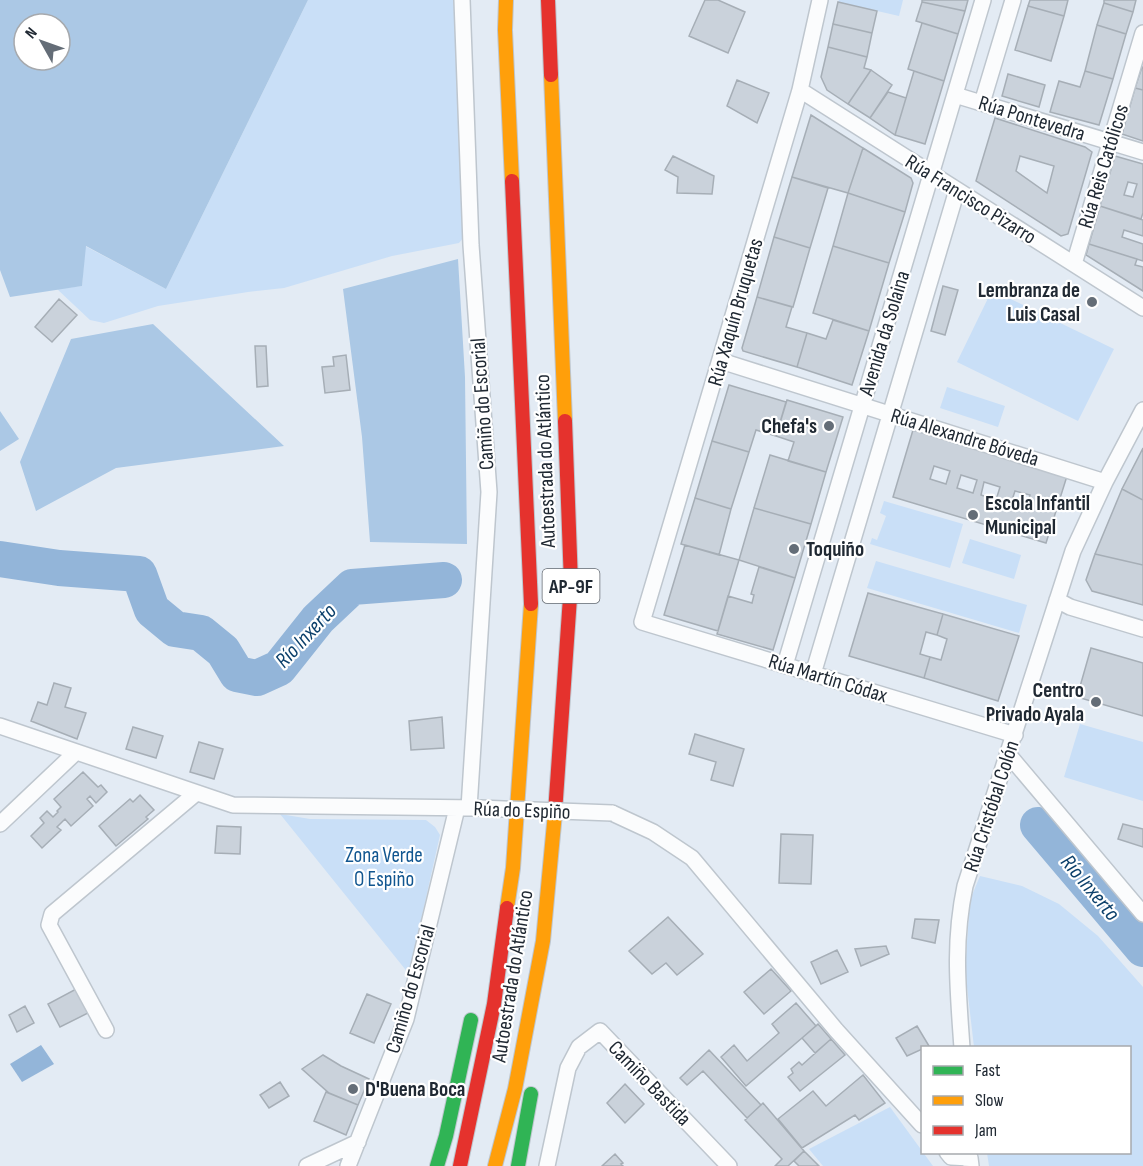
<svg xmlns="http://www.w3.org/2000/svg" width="1143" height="1166" viewBox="0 0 1143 1166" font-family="'Sofia Sans Condensed',sans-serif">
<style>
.green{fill:#c9dff7}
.forest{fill:#abc8e5;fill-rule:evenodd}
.water{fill:#93b5d9}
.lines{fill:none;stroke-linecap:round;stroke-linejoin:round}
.river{stroke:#93b5d9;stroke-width:36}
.building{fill:#cad2db;stroke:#a6aeb6;stroke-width:1.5;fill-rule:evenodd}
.street-casing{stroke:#bec6ce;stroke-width:18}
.fast-casing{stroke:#bec6ce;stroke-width:16}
.slow-casing{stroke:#bec6ce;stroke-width:16}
.jam-casing{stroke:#bec6ce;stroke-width:16}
.street{stroke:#fbfcfd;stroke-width:15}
.fast{stroke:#30b455;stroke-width:14}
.slow{stroke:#ff9f0a;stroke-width:14}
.jam{stroke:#e5322d;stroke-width:14}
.street-bridge-casing{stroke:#bec6ce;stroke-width:18;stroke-linecap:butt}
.street-bridge{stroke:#fbfcfd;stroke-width:15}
.poi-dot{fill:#646d77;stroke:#fff;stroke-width:2}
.labels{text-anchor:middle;stroke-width:4.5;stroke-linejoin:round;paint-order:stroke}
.shield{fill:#fff;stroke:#636970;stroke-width:1.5}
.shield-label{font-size:20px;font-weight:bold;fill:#202933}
.street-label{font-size:21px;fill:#202933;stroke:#fff}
.poi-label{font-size:21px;font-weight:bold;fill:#202933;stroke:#fff;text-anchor:end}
.park-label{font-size:21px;fill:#115690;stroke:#fff}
.water-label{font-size:22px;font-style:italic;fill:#0c406b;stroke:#fff}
</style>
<rect width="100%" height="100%" fill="#e3ebf4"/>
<path class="green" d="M308,0H454L464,237L459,243L392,256L284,288L248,292L158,306L104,323L90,320L57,289L82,286L85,246L166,289Z
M839,0H903L899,16L838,2Z
M992,290L1114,349L1078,421L957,362Z
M947,387L1005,406L998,427L940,408Z
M884,501L963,524L950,568L870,544L872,538L877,540L886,516L880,513Z
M970,539L1021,555L1014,579L962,563Z
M876,561L1027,605L1019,633L867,588Z
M1080,724L1143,742V801L1064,777Z
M280,814L310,819L426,820L435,827L440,835L409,974Z
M980,876L1022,886L1059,904L1098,936L1143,987V1166H989L987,1153L1130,1152V1048L974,1047L965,970L970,900Z
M890,1107L933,1166H823L809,1149Z"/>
<path class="forest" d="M0,0H308L166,289L86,246L82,286L10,297L0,270ZM24,24H60V60H24Z
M458,259L465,377L467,544L370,542L362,437L343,289Z
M153,324L284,446L116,468L36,511L20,462L71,339Z
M0,411L19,439L0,451Z"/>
<path class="water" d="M41,1045L54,1064L22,1082L10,1064Z"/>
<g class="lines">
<path class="river" d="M0,559L59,568L139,574L152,610L175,629L201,633L223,651L237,674L257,678L279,668L318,619L352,587L444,580
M1038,825L1143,949"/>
</g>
<path class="building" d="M705,0H718L745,12L728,53L689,36Z
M922,0H968L965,11L922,2Z
M1030,0H1068L1064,16L1028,6Z
M1104,0H1136L1133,12L1104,3Z
M838,2L877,11L872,33L833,24Z
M922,2L965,11L958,34L916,21Z
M1104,3L1133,12L1126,34L1097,25Z
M1028,6L1064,16L1051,61L1015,50Z
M922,23L958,34L944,81L908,69Z
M833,24L872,33L867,57L828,47Z
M1097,25L1126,34L1113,79L1085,71Z
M828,47L867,57L864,68L871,70L848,104L827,90L821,77Z
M1142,67H1143V90L1135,88Z
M871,70L892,85L870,118L848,104Z
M914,71L944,81L925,144L895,135Z
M1085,71L1113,79L1099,125L1050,112L1059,81L1080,87Z
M1008,74L1045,85L1039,107L1002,96Z
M737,80L769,93L757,123L727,106Z
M1135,88L1143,90V141L1122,134Z
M888,92L906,98L895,135L870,118Z
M811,115L863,148L848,193L792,177Z
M995,118L1085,147L1092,152L1068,234L1061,236L976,181ZM1020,156L1054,166L1047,193L1016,171Z
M863,148L911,178L913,183L905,212L848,193Z
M673,156L714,176L712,194L677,193L678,177L665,170Z
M1115,156L1143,164V213L1141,219L1100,206ZM1128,182L1137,184L1133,197L1124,195Z
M792,177L828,188L810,248L774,237Z
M848,193L905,212L889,263L833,246Z
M1100,206L1143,220V236L1124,230L1122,237L1143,244V261L1089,244Z
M774,237L810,248L793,307L757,297Z
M1089,244L1137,259L1135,265L1143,267V291L1086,255Z
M833,246L889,263L869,331L813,313Z
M943,286L958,290L945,335L931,331Z
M757,297L792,307L786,327L807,333L797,367L743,351L742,348Z
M59,299L77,315L52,342L35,327Z
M833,320L869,331L852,385L797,367L807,333L826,339Z
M255,346H266L268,386L257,387Z
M346,355L350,390L325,393L322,367L334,366L333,357Z
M729,385L786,402L776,436L756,430L749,452L712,441Z
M787,400L843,417L826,472L788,461L794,442L776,436Z
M913,430L1067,476L1046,543L893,497ZM934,466L950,471L946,484L930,479ZM961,475L977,480L973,493L957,488ZM984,482L1000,487L996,500L981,495ZM1015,491L1030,495L1026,508L1011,503Z
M712,441L749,452L731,509L695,498Z
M1143,448V500L1122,489Z
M770,455L826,472L811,524L754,508Z
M1122,489L1143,500V565L1095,554Z
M695,498L731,509L719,555L681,544Z
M754,508L811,524L795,578L739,560Z
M685,545L739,560L718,631L664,615Z
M1095,554L1143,565V605L1092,591L1086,580Z
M759,567L795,578L773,650L717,634L728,596L752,603L754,595L751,594Z
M868,593L943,614L937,635L926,632L920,654L930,657L924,678L849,656Z
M943,614L1019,636L998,701L924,678L930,657L941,660L947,639L937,635Z
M1091,648L1143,663V716L1077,697Z
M54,683L71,688L65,707L86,713L77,739L31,721L38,702L47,705Z
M442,717L444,748L411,750L409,721Z
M133,727L163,736L156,758L126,749Z
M695,734L744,749L733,786L711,780L716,762L689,754Z
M199,742L223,749L214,779L190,772Z
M83,772L98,787L101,785L107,792L96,803L90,796L87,799L93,806L71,826L65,819L57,827L61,830L42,848L31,836L44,823L40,818L47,811L53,817L58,812L57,811L61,807L54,799Z
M140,795L154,810L146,817L148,819L116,846L99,826L130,799L133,802Z
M1123,824L1143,829V847L1118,839Z
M217,826L241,827L240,854L215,853Z
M781,834L813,835L811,884L779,883Z
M668,917L703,954L677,975L666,963L652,974L629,951Z
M915,919L939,920L935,943L912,938Z
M886,946L889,954L861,966L855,949Z
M837,950L848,972L821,984L811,962Z
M771,969L791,991L764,1014L744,992Z
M78,988L90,1012L60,1027L48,1004Z
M367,994L391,1004L374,1043L350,1033Z
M796,1003L816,1026L746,1086L721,1057L734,1045L747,1061L779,1033L772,1024Z
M25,1006L34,1023L17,1032L9,1015Z
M818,1024L831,1039L815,1053L802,1038Z
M917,1026L929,1046L907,1056L896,1038Z
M831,1039L845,1055L800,1091L788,1077L793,1073L791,1069L799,1062L802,1065Z
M709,1050L761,1105L747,1118L703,1071L687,1085L680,1078Z
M323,1055L341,1066L369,1079L358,1105L329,1093L302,1069Z
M863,1075L885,1103L859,1120L855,1115L802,1148L778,1119L813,1091L826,1106Z
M280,1082L289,1096L269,1108L260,1095Z
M625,1084L644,1104L625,1123L607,1103Z
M326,1092L358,1105L346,1135L314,1121Z
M763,1103L804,1151L788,1166H775L782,1159L745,1120Z
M804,1151L819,1166H799L794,1161Z
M615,1154L623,1163L621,1164L623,1166H602Z"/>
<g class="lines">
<g class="street-casing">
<path id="street" d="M462,0L471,245L489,492L469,808
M820,0L800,90L642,622L1015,735
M800,90L1143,308
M955,95L1143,152
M982,103L1013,0
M1074,264L1143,33
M721,361L1105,482
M1057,600L1070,607L1143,629
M785,665L983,0
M813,674L957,190
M0,726L233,805L479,808
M1008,754L1143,914
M612,813L653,832L692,858L836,1030L922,1125
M0,824L75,753
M106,1030L49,925L52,914L195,794
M962,1048C958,990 953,943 965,886L1073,551L1105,482L1143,410
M947,1152L951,1157L970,1158L971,1166
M307,1166L358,1142
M348,1166L406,1019L457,808
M547,1166L568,1068L579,1047L600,1031L729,1166"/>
</g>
<g class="fast-casing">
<path id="fast" d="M437,1166L446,1136L471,1020
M518,1166L531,1094"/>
</g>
<g class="slow-casing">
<path id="slow" d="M506,0L505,30L512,181
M551,75L565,421
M507,908L513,868L531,604
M495,1166L515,1089L543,941L555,813"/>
</g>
<g class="jam-casing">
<path id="jam" d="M548,0L551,75
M512,181L531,604
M555,813L571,583L565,421
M460,1166L494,1004L507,908"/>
</g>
<use href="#street" class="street"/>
<use href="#fast" class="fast"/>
<use href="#slow" class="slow"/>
<use href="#jam" class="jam"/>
<g class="street-bridge-casing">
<path id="street-bridge" d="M480,808L612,813"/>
</g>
<use href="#street-bridge" class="street-bridge"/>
</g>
<g class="poi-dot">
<circle cx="1092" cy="302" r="6"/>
<circle cx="829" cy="426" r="6"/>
<circle cx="973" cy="515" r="6"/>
<circle cx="794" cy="549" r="6"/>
<circle cx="1096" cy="702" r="6"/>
<circle cx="353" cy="1089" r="6"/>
</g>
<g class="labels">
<rect class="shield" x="542.5" y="569" width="57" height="34" rx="4.5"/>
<g class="shield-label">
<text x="571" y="593">AP-9F</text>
</g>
<g class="street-label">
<text transform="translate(1032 118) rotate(17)" y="7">Rúa Pontevedra</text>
<text transform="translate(1103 166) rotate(-73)" y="7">Rúa Reis Católicos</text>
<text transform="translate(971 199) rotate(32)" y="7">Rúa Francisco Pizarro</text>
<text transform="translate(735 312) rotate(-74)" y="7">Rúa Xaquín Bruquetas</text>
<text transform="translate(884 333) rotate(-73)" y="7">Avenida da Solaina</text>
<text transform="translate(482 404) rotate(-94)" y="7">Camiño do Escorial</text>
<text transform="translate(965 437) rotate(17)" y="7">Rúa Alexandre Bóveda</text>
<text transform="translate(545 461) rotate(-92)" y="7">Autoestrada do Atlántico</text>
<text transform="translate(828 678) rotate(17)" y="7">Rúa Martín Códax</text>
<text transform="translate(991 806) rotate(-72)" y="7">Rúa Cristóbal Colón</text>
<text transform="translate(522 810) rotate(2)" y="7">Rúa do Espiño</text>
<text transform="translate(512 976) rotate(-81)" y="7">Autoestrada do Atlántico</text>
<text transform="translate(410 989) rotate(-74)" y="7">Camiño do Escorial</text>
<text transform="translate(650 1083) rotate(46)" y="7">Camiño Bastida</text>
</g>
<g class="poi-label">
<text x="1080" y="297">Lembranza de<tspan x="1080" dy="24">Luis Casal</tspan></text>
<text x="817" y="433">Chefa's</text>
<text x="985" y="510" text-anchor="start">Escola Infantil<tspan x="985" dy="24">Municipal</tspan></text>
<text x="806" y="556" text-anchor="start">Toquiño</text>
<text x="1084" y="697">Centro<tspan x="1084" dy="24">Privado Ayala</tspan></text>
<text x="365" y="1096" text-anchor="start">D'Buena Boca</text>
</g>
<g class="park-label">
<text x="384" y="862">Zona Verde<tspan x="384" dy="24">O Espiño</tspan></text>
</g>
<g class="water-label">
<text transform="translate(305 635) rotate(-47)" y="8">Río Inxerto</text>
<text transform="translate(1091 887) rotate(50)" y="8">Río Inxerto</text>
</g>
</g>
<rect x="921" y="1046" width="210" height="108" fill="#ffffff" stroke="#a6a9ad" stroke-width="1.5"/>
<rect x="933" y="1066" width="30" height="9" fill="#30b455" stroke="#a6a9ad" stroke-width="1.5"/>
<text x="975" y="1076" font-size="18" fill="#202933">Fast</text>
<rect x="933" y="1096" width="30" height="9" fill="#ff9f0a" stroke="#a6a9ad" stroke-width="1.5"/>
<text x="975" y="1106" font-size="18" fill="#202933">Slow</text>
<rect x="933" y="1126" width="30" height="9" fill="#e5322d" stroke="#a6a9ad" stroke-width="1.5"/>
<text x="975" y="1136" font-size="18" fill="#202933">Jam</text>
<g transform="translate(42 42) rotate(310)"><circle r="28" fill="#ffffff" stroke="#a6a9ad" stroke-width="1.5"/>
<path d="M0-4.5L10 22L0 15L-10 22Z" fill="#646d77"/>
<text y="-9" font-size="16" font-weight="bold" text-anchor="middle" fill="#202933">N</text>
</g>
</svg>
